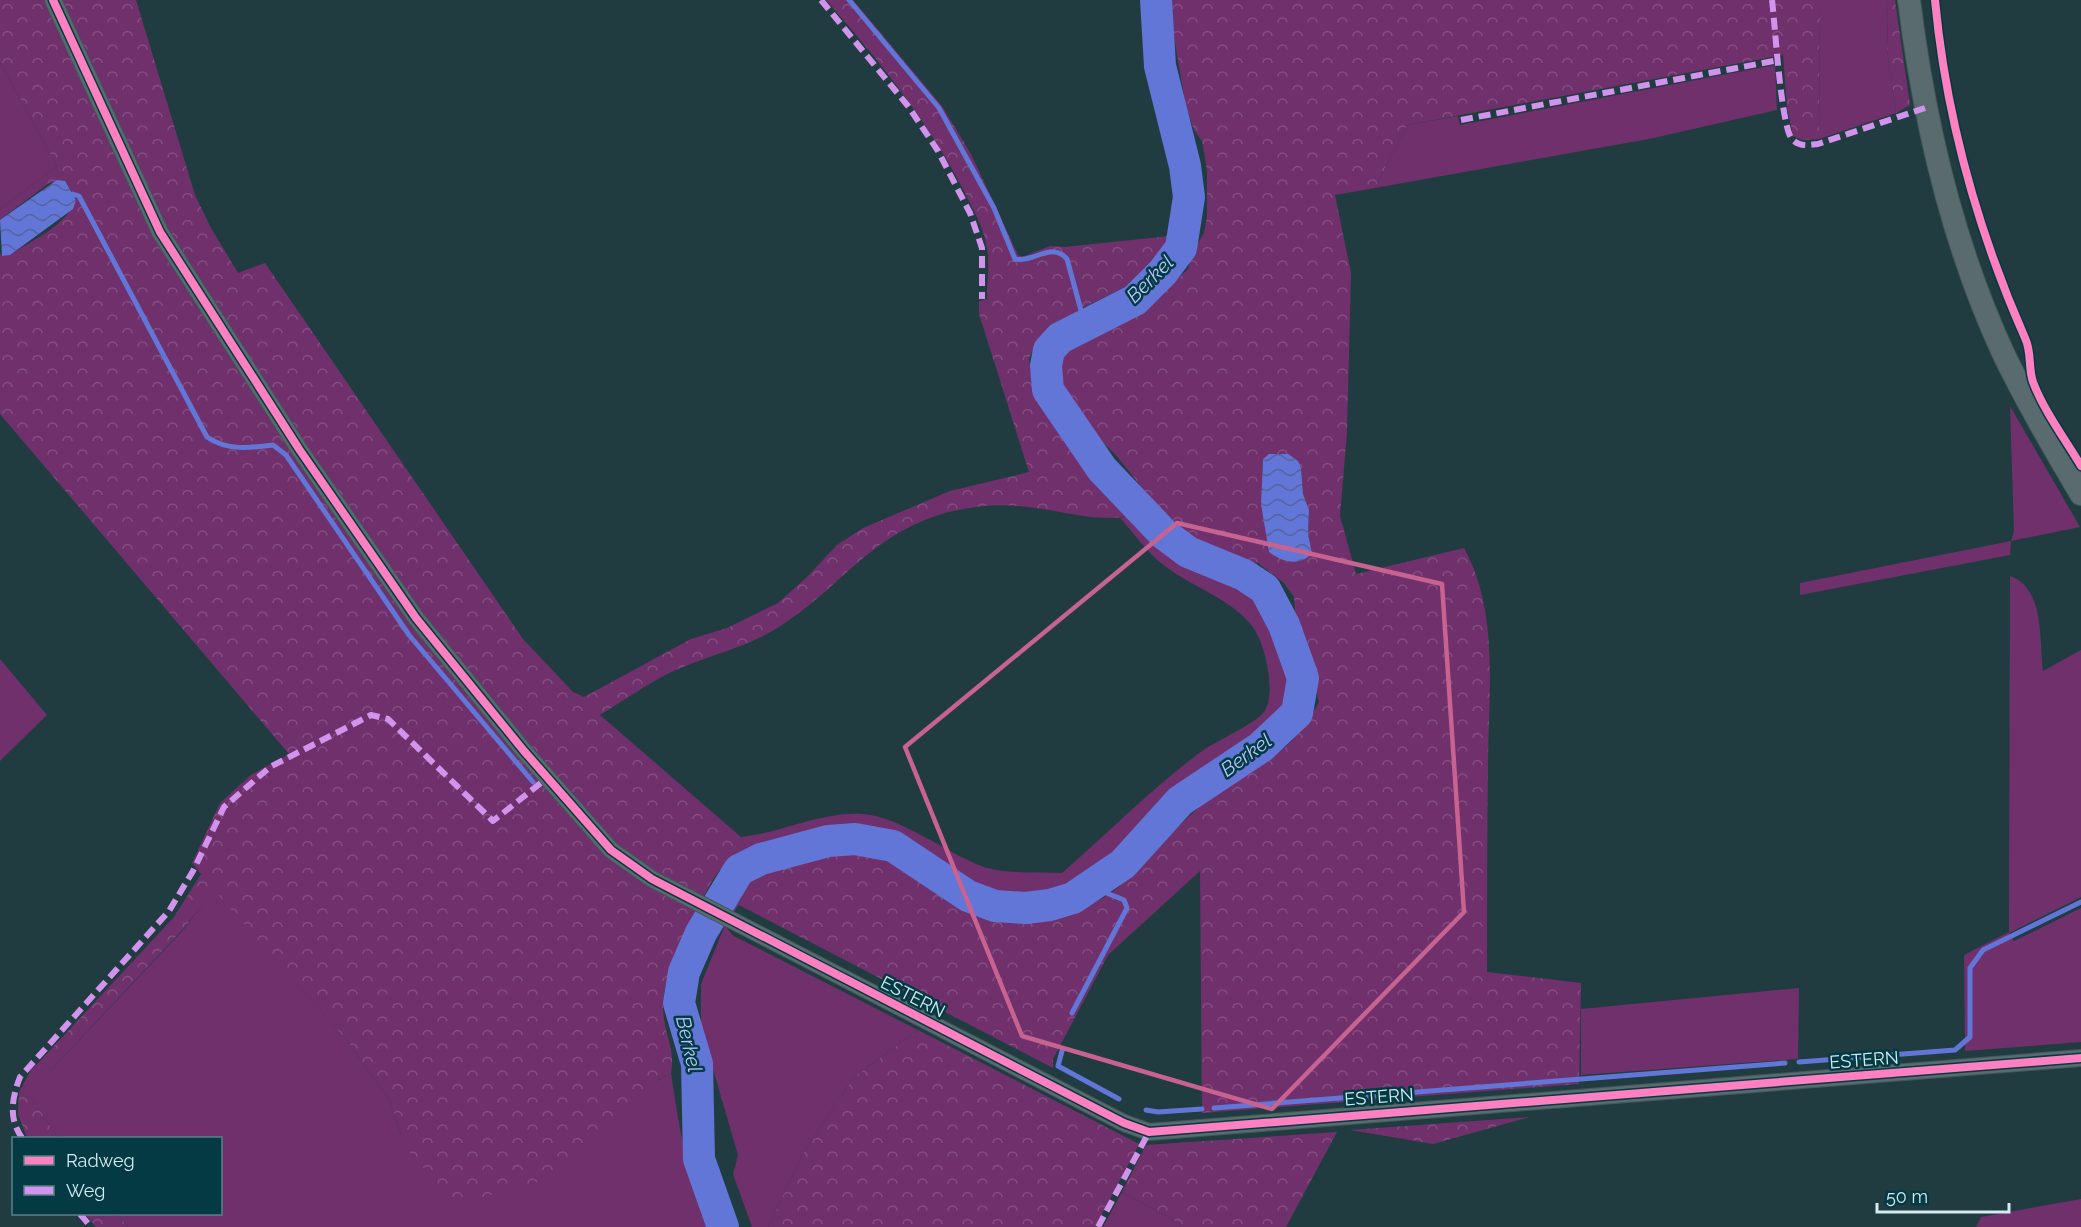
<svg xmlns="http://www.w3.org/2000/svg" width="2081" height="1227" viewBox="0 0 2081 1227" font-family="Raleway,sans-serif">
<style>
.green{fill:#70306c}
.forest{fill:url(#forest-crowns);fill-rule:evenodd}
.water{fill:url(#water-waves)}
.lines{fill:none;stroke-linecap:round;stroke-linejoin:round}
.stream{stroke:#6276d7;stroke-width:5}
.river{stroke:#6276d7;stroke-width:32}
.street-casing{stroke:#41575a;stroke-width:18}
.secondary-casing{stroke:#41575a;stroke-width:24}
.street{stroke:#596b6e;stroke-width:16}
.secondary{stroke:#596b6e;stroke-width:22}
.quiet{stroke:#d193ec;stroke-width:6;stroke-dasharray:12 6;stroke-linecap:butt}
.cycleway-casing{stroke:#043a43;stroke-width:11}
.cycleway{stroke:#ff80c0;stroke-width:8}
.marked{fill:none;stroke:#c86290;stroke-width:4.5;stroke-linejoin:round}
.labels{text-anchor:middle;stroke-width:5;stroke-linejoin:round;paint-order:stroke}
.street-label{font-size:18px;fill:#d3ebf1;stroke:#043a43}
.water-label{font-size:20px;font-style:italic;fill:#b8c6fb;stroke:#043a43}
</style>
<defs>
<pattern id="forest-crowns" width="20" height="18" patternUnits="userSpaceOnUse" patternTransform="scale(1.5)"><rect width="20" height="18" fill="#70306c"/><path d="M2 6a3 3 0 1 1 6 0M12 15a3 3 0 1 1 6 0" fill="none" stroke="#844e81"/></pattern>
<pattern id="water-waves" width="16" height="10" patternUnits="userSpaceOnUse" patternTransform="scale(1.5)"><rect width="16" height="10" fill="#6276d7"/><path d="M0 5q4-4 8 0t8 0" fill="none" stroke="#54639e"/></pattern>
</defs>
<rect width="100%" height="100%" fill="#203c41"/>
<path class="green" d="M1820,0H1888L1887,51L1896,113L1819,139Z
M0,62L57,166L0,209Z
M1775,65L1777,110L1649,139L1375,188L1407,125L1458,116L1460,125Z
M2010,406L2080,527L2011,541L2010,555L1800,595V583L2011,541L2014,531Z
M1129,516L1179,563L1242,587L1257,603L1271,623L1289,683L1282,714L1269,727L1235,747L1167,794L1109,859L1090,875L1061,891L1029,899L1004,896L968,881L911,844L874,831L845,828L815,830L748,850L741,837C782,833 821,811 863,814C901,817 946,853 984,867C1004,874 1040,872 1062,873C1108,833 1152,788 1202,751C1216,741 1255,724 1264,712C1277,694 1265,642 1252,626C1230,598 1194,588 1166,567C1149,555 1134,533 1120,518Z
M2010,576C2045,588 2039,640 2043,671L2081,650V897L2009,933L2014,941L2081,908V1042L1965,1051L1964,955L2009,932Z
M0,659L47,715L0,761Z
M746,880L739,905L733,913L726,909L733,895Z
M214,889L348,1042L389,1099L402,1138L654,1082L671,1073C679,1126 687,1179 710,1227H128L118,1214H220V1138H58L34,1101L19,1092L31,1070L42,1059L51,1070L185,928Z
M725,925L732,935L918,1030L853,1078L804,1152L768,1227H752L733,1174L738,1155L701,1028V984Z
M1799,988L1798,1059L1581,1075V1009Z
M1122,1192L1181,1224L1179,1227H1103Z
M2081,1199V1227H1976L1981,1217Z"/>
<path class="forest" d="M0,0H48L159,240L288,441L578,823L698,908C683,938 658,983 664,1019C667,1040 675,1050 671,1073L654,1082L545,1180L458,1204L412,1156L402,1138L389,1099L348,1042L214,890L185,927L51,1070L42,1059L174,917L201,874L192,863L220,803L251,775L289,754L0,414V253L2,256L10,255C31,241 67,225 76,200L65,181L49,183L0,220V209L57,166L0,62Z
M58,0H136L195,195L211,228L238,273L265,263L523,639L573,692L584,697L691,639L727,628L778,603L807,577L837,545L863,528L950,491L1029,472L979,314V301L987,299C987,282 990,264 987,248C984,228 972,207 963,189C926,118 878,59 826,0H853L942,106L971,154L1018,255L1022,257L1050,246L1065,247L1170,236L1158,259L1144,278L1084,307L1038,341L1029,358L1032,383L1044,409L1064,432L1074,438L1085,462L1129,516C1097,522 1066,512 1035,508C1004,503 975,505 945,513C870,535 842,586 782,625C746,649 703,656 665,675C643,687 621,702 600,715L741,837L748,850C722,862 716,873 703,898L656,877L614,847L420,614L300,443L166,234Z
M1171,0H1820L1819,139L1802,140L1793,136L1787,108L1783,55L1407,125L1375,188L1335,195L1351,273L1347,432L1340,516L1356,574L1464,548C1500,613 1488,695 1488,767C1487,835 1487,904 1487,972L1581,983L1579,1084L1202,1113L1200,871L1108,955L1053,1059V1068L739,905L746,880C783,868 824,847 864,851C890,853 910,873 930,888C979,926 1041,931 1096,902C1136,881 1161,840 1195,811C1209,799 1222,786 1237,776C1247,769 1259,766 1269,759C1292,745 1307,725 1319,702L1300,623H1296L1294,597L1284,583L1258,563L1231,560L1192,541L1183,529L1156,505L1115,454L1099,439L1064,397L1059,368L1064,349L1144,310L1188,269L1193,252L1204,233L1207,217V170L1202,141L1194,130L1186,107L1171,20ZM1263,459L1301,468L1303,494L1309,510L1308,534L1312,553L1262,471Z
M1888,0H1895L1910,105L1896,113L1887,51Z
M918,1030L1139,1144L1095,1227H768L804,1152L853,1078Z
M19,1092L34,1101L58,1138H27L18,1114Z
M1530,1117L1433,1144L1350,1130Z
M1337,1132L1286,1227H1179L1181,1224L1122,1192L1146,1145Z
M85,1214H118L128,1227H96Z"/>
<path class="water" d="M57,180L65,181L76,200L73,209L10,255L2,256L0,220Z
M1269,454H1288L1298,461L1301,468L1303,494L1309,510L1308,534L1312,553C1300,567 1282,562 1269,552L1261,504L1263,459Z"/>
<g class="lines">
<path class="stream" d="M849,0L939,108L994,208L1015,259C1034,263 1051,241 1067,259L1085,325
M67,198L73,194L79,196L207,437C227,451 250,448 273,445L286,455L409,635L533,782
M1072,1013L1127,908L1124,900L1089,886
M1062,1051L1058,1066L1119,1099
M1799,1062L1955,1050L1970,1037V968L1983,950L2081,902
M1214,1108L1785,1063
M1146,1110L1158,1112L1202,1109"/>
<path class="river" d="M723,1227L699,1159L697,1064L679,1003L684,972L701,933L739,870L761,859L828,841L855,839L893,846L968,896L995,906L1026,908L1050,905L1073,898L1123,864L1180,801L1261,747L1297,713L1303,678L1284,625L1265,589L1244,575L1188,552L1164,534L1102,469L1048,390L1046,366L1049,350L1060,338L1135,300L1163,272L1181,248L1189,197L1185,166L1160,66L1156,0"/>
<g class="street-casing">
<path id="street" d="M53,0L160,232L299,449L416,618L524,751L611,850L652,879L1124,1123L1149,1132L2081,1058"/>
</g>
<g class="secondary-casing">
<path id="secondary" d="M1909,0C1924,122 1952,243 2004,355C2027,402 2054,449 2081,494"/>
</g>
<use href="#street" class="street"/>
<use href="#secondary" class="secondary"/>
<path class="quiet" d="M821,0L908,106L938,151L970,213L982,248V299
M1772,0C1775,24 1781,127 1792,139C1799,147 1808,145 1818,144L1925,108
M1461,120L1779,60
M22,1138C8,1118 12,1098 20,1077L169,911L193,871L224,807L270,767L371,715L388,719L493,821L547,778
M80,1214L91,1227
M1098,1227L1149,1132"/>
<g class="cycleway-casing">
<path id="cycleway" d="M53,0L160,232L299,449L416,618L524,751L611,850L652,879L1124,1123L1149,1132L2081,1058
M1935,0C1946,118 1977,229 2025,338C2032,352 2028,368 2033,382C2044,411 2065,439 2081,466"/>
</g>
<use href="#cycleway" class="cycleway"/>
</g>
<path class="marked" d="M1177,523L1442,584L1464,912L1272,1109L1022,1036L905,747Z"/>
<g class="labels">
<g class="street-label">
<text transform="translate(913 997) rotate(27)" y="6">ESTERN</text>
<text transform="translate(1864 1060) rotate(-4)" y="6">ESTERN</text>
<text transform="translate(1379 1097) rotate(-4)" y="6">ESTERN</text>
</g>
<g class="water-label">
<text transform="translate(1150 279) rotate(-45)" y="7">Berkel</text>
<text transform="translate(1246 755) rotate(-36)" y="7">Berkel</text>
<text transform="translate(689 1044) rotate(77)" y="7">Berkel</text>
</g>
</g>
<rect x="12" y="1137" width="210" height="78" fill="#043a43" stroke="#578189" stroke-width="1.5"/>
<rect x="24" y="1156" width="30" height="9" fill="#ff80c0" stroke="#578189" stroke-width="1.5"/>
<text x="66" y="1167" font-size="18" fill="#d3ebf1">Radweg</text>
<rect x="24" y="1186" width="30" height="9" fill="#d193ec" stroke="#578189" stroke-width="1.5"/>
<text x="66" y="1197" font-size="18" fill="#d3ebf1">Weg</text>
<path d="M1877 1203v9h132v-9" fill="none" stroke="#d3ebf1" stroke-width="3"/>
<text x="1886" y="1203" font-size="18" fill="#d3ebf1" stroke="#043a43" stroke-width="4.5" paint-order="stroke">50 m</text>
</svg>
